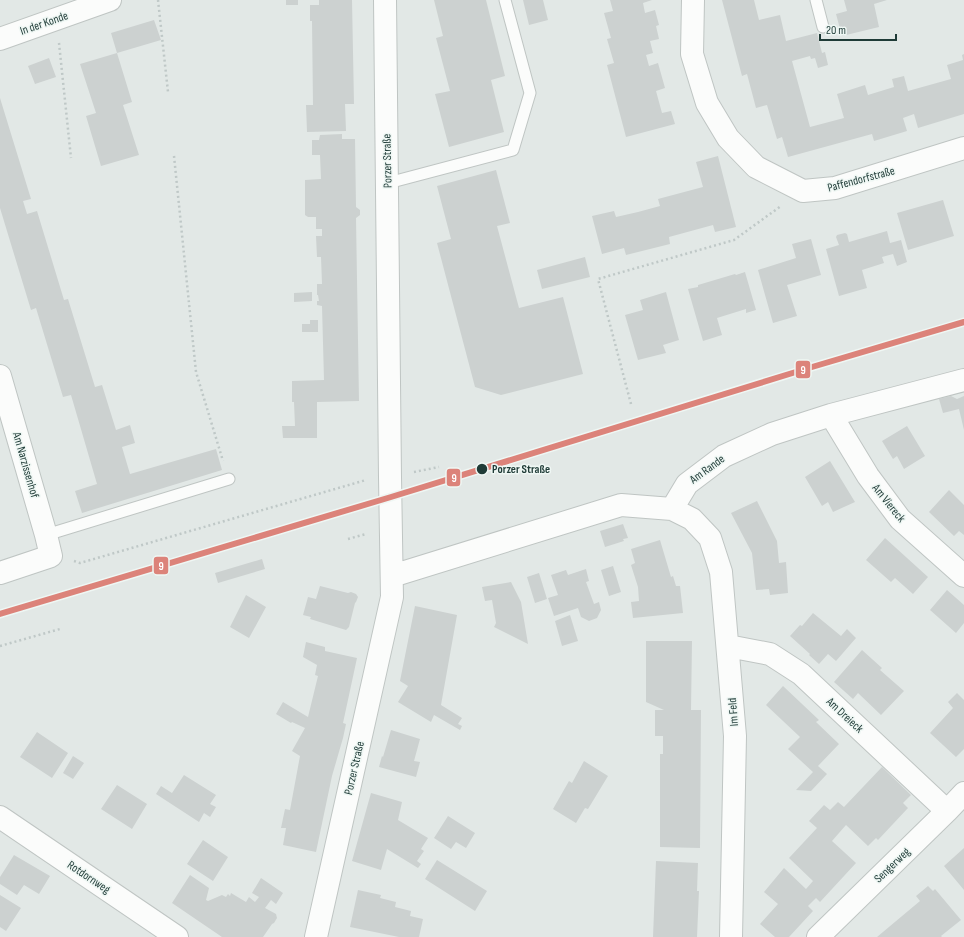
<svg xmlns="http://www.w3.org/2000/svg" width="964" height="937" viewBox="0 0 964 937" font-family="'Sofia Sans Condensed',sans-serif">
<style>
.building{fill:#ccd1d0}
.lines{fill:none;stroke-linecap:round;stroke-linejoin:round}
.service-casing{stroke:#bfc5c3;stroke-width:13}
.minor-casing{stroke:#bfc5c3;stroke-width:24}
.path{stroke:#bfc8c7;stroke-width:2.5;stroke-dasharray:2 3;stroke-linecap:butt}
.service{stroke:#fbfcfb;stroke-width:11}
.minor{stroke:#fbfcfb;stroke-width:22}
.tram-1-casing{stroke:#eff7f4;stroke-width:9}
.tram-1{stroke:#dc837a;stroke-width:6}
.stop-dot{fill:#1f3b37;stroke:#eff7f4;stroke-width:1.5}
.labels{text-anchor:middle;stroke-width:3;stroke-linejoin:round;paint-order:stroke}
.street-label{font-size:12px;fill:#1f3b37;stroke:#eff7f4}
.stop-label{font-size:12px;font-weight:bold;fill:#1f3b37;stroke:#eff7f4;text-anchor:start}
.line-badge{stroke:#eff7f4;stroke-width:1.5}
.badge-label{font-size:11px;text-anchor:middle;font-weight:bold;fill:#fff}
</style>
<rect width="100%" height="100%" fill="#e2e8e6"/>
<path class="building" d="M286,0H298V5H286Z
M319,0H352L354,104H345L346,131L307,132L306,105H313L312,21H310V5H319Z
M434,0H486L505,76L491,80L504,132L449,147L435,94L450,91L436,38L443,36Z
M523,0H543L548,20L529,25Z
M610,0H652L643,3L645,13L655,10L659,25L656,26L659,39L650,41L653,53L646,55L649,66L658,63L665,88L656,91L662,113L671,111L675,124L626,137L607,65L614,63L607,39L611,38L604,13L613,11Z
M722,0H754L759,20L780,15L786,41L817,33L822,53L825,52L828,65L818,68L815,58L811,59L810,56L792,61L810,127L844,118L837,94L865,85L868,95L894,87L892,79L904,76L908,91L951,79L947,65L963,60L962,55L964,54V114L918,128L914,114L903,118L907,131L874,141L872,134L788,157L782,137L777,139L767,105L756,108L747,74L742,76Z
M844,0H887L874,4L879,27L842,36L836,14L847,11Z
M154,20L161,40L117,53L111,33Z
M117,53L132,102L123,105L139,155L101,166L86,116L96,113L80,64Z
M49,58L56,77L35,84L28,66Z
M0,98L31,199L23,201L27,214L37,211L64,300L68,299L95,387L102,385L116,430L130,425L135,443L122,447L130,474L216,449L222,470L82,513L75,491L97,484L71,395L63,397L36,308L31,310L0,208Z
M342,134V139H355L356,207L360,210V215L356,218L359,401L317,402V438H283L282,426H295L294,402H292V381L324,380L322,306L317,305V301H319L318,295H317V284H322L321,257H317L316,236H322V229H316V217H308L305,215V180L321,179L320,155H312V140H319L320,135Z
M718,156L736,227L715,232L713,225L669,237L670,244L626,255L624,248L602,254L592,216L614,211L616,217L638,212L660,206L658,199L703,187L696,162Z
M496,170L510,223L497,226L519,308L563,297L583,374L501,395L475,387L437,243L451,239L437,186Z
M943,200L954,236L908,250L897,213Z
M887,231L890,243L901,240L907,262L897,266L893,254L882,257L884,263L862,270L867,288L839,296L826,249L839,245L836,237L837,235L845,233L847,234L849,242Z
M811,239L821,275L787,285L797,316L773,323L758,270L796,258L792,244Z
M585,257L590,277L542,289L537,270Z
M745,272L756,310L746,313V309L717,318L722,335L703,341L688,289L698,287V285L735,274L736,275Z
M312,292V301L294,302V293Z
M666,292L679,340L663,345L666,353L638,360L625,315L643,310L640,300Z
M310,320H318V332H302V324H310Z
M951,396L957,399L964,396V430L959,409L943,413L939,399Z
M907,426L925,456L904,469L897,456L893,459L882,441Z
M830,461L855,502L833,512L828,502L822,506L805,477Z
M949,490L964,505V535L959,531L954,536L929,512Z
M757,501L777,541L779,563L786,562L788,593L770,595L769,589L756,590L752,553L731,513Z
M623,524L628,538L623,539L624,541L605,547L600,531Z
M885,538L928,577L913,594L895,578L891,582L866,560Z
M660,540L671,577L673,576L676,586H680L683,613L633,618L631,602L639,601L638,587L631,565L635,563L631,549Z
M262,559L265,569L218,583L215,573Z
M613,566L621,592L609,596L601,570Z
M586,569L589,581L586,582L594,604L599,602L601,610L597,618L589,621L581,617L578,608L554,616L548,598L558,595L551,575L566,570L568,575Z
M539,573L547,599L535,603L527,577Z
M511,582L521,602L528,644L494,627L496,623L492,600L485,601L482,587Z
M320,586L348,593L351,592L356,594L358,597L356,602L355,603L349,627L346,630L310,619L311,617L303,615L308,597L316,599Z
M947,590L964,605V623L956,633L930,610Z
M246,595L266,607L249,638L230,627Z
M415,606L457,615L441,705L462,718L458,724L462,726L460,730L434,715L431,722L398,702L408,686L400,681Z
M813,613L841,636L847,629L856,638L836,661L828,654L819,664L809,655L810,654L790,636L800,625L802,626Z
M570,615L578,641L562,646L555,621Z
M646,641H692L691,710H701L700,848L660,847V754H663V736H655V710H664L646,702Z
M306,642L325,647V651L357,658L343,723L346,724L343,738L332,776L316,852L283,845L286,828H281L285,809L290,810L300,756L292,751L305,728L292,722L291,723L276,714L283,702L308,717L318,676L315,675L317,665L303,657Z
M862,650L882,668L880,670L904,691L881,715L858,693L853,699L834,682Z
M783,686L819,720L816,722L839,744L818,766L827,774L811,791L796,790L813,772L788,749L800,737L766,705Z
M957,693L964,700V749L956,757L930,733L953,708L948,702Z
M391,730L420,739L414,761L420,762L416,777L379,767L382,756L383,757Z
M37,732L68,753L52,778L20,757Z
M73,756L84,763L73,779L63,773Z
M584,761L608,776L588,809L585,808L576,823L553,809L569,781L572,783Z
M882,767L911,795L903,803L908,808L878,840L876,838L868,846L846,825L832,841L856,863L820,902L816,898L808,906L813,911L789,937H775L760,924L778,904L764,892L784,868L806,889L813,881L789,858L817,828L809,821L824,805L830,810L838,802L844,807Z
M184,775L216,795L210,804L216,807L210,817L204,813L199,822L156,794L161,786L172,793Z
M117,785L147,804L132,829L101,809Z
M371,793L402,802L398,820L428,838L421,849L424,851L417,861L421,864L418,868L387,849L381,870L352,861Z
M448,816L475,833L466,848L456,842L451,849L434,838Z
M203,840L228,857L213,881L187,864Z
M964,848V890L944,866Z
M14,855L50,876L39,894L24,885L17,895L0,884V877Z
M437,860L487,891L475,911L425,879Z
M656,861L698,863L697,891H699L697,937H653Z
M190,875L209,888L206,900L208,901L222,895L226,897L228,894L230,896L231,893L246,902L249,897L255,902L259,897L252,893L261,878L283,893L276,904L271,900L265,908L276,914L277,918L274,923L272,924L263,937H222L172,903Z
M928,886L933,891L935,889L961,920L941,936L942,937H877L920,901L916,896Z
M358,890L381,895L380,898L396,902L395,907L411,911L410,916L423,919L419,937H399L350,927Z
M0,895L21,908L6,931L0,927Z"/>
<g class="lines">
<g class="service-casing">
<path id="service" d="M816,0L823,27
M388,183L513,150L530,93L505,0
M46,535L229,479"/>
</g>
<g class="minor-casing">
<path id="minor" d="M693,0L692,54L707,103L728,138L756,167L803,191L835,188L964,148
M0,39L110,0
M0,376L46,535L51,556L0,573
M831,415L868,476L900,519L964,576
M672,509L692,519L710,538L721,572L735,736L731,937
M392,576L621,505L672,509L687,484L724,456L772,434L831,415L964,380
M728,646L770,654L801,674L947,811
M0,817L177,937
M316,937L392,597L390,477L385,0
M818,937L947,811L964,793"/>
</g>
<path class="path" d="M158,0L168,92
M59,43L71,158
M174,156L196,372L223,461
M631,404L598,279L734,240L781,206
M414,472L439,467
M348,539L366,534
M74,561L80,563L366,480
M0,646L60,629"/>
<use href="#service" class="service"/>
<use href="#minor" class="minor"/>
<g class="tram-1-casing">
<path id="tram-1" d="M0,614L391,497L812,367L964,322"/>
</g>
<use href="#tram-1" class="tram-1"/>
</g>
<circle class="stop-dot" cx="482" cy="469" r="6"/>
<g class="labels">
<g class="street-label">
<text transform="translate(44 23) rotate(-19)" y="4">In der Konde</text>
<text transform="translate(387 161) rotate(-91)" y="4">Porzer Straße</text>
<text transform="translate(861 179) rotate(-15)" y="4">Paffendorfstraße</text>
<text transform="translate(26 465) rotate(74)" y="4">Am Narzissenhof</text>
<text transform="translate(707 469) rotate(-36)" y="4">Am Rande</text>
<text transform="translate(889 503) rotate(51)" y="4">Am Viereck</text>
<text transform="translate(733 712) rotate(-94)" y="4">Im Feld</text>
<text transform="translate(845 715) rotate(43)" y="4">Am Dreieck</text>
<text transform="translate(354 768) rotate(-77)" y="4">Porzer Straße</text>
<text transform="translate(892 865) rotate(-44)" y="4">Sengerweg</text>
<text transform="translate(89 877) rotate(34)" y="4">Rotdornweg</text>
</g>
<g class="stop-label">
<text x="492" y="473">Porzer Straße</text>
</g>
</g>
<g class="line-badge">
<rect x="795" y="360" width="16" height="19" rx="4" fill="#dc837a"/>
<rect x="446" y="468" width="15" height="19" rx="4" fill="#dc837a"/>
<rect x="153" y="556" width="16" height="19" rx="4" fill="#dc837a"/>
</g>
<g class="badge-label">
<text x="803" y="374">9</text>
<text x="454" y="482">9</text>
<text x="161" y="570">9</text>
</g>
<path d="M820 34v6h76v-6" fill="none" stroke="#1f3b37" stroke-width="2"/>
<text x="826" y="34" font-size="12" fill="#1f3b37" stroke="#eff7f4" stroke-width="3" paint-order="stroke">20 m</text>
</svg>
